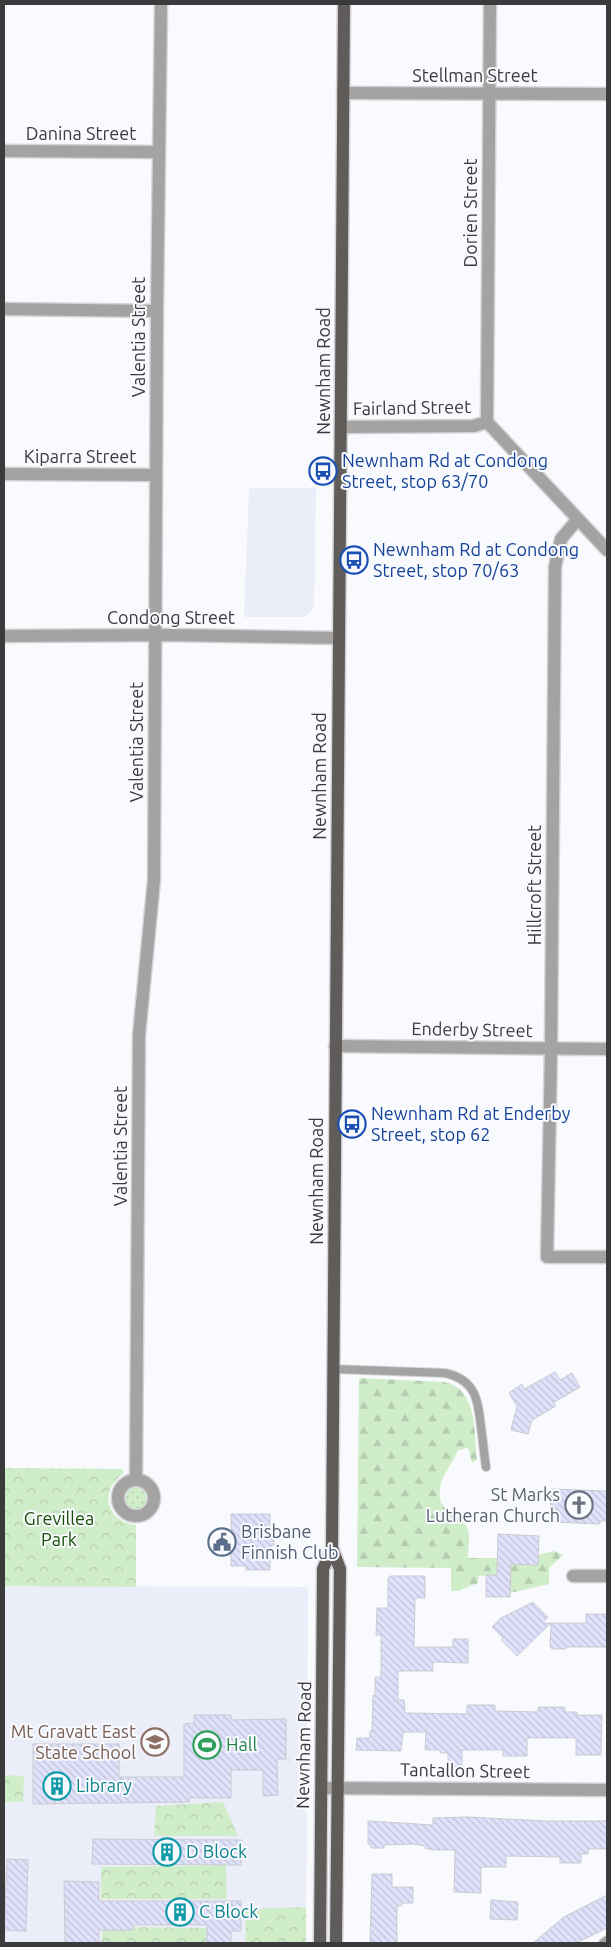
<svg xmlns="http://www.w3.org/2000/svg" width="611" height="1947" viewBox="0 0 611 1947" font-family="Ubuntu,sans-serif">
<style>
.built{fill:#ebeef9}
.grass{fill:url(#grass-dots)}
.forest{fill:url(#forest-firs)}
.park{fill:url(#park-crowns)}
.building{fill:url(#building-back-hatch);stroke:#cacbd1}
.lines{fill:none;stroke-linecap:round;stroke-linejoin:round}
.service-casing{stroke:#d3d4d8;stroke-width:10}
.minor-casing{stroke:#d3d4d8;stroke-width:15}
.tertiary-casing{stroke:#d3d4d8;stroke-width:15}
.primary-casing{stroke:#d3d4d8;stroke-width:15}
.service{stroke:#a5a3a1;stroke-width:8}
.minor{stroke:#a5a3a1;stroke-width:12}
.tertiary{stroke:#a5a3a1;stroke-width:12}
.primary{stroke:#605c59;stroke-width:12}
.labels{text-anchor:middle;stroke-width:4;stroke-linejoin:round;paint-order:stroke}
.street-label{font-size:18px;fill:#3b3b3e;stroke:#f9fafe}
.transit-label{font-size:18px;fill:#164399;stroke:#f9fafe;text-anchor:start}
.worship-label{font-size:18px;fill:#5b616d;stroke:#f9fafe;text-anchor:end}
.park-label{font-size:18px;fill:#164f05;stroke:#f9fafe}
.service-label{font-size:18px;fill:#4e5e75;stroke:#f9fafe;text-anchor:start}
.education-label{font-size:18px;fill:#785e54;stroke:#f9fafe;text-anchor:end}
.leisure-label{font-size:18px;fill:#27864d;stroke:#f9fafe;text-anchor:start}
.culture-label{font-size:18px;fill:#0d838f;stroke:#f9fafe;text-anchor:start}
</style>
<defs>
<pattern id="grass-dots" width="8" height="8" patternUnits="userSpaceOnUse" patternTransform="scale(1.25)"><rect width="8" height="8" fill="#d0edca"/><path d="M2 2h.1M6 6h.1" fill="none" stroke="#b4ccaf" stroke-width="1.8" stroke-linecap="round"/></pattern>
<pattern id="forest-firs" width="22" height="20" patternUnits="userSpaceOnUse" patternTransform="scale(1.25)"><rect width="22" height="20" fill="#d0edca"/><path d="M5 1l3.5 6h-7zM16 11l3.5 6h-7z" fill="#b4ccaf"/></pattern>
<pattern id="park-crowns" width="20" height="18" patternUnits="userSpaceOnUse" patternTransform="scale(1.25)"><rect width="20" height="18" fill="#d0edca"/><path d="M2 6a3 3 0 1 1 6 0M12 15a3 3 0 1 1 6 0" fill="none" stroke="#b4ccaf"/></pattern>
<pattern id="building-back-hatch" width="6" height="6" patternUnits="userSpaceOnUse" patternTransform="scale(1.25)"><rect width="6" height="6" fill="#e0e1fb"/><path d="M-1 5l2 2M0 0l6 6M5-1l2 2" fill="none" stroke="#c1c2d8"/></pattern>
</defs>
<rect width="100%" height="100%" fill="#f9fafe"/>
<path class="built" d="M249,488H316L314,608L305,617H244Z
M4,1586L308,1587L306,1943H4Z"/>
<path class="grass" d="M125 1498a11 11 0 1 1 22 0a11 11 0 1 1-22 0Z"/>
<path class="forest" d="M359,1378L444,1382C478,1388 474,1433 477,1460L472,1463L468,1448L458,1450C453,1464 442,1473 440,1488C436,1513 458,1511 467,1527C471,1534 468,1549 468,1558H497V1563L537,1565L538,1555L554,1551L563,1555L549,1568V1584L510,1593V1575L478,1576V1583L458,1591H451V1568L357,1567Z"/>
<path class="park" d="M4,1468L123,1469V1474C98,1491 107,1522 136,1525V1587L4,1586Z
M4,1775L24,1776L23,1802H4Z
M223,1802L238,1836H154L156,1806Z
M226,1865L227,1899H101V1867Z
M306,1907V1943H246L245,1909Z
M102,1927L207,1928L206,1943H102Z"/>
<path class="building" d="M555,1372L560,1380L572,1373L580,1387L553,1403L556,1406L532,1420L528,1434L511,1430L517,1406L509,1393L522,1384L524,1389Z
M551,1489L607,1491V1521H600V1524L550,1522Z
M231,1514H270V1533H274V1545L270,1546V1570H246V1566H231Z
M498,1534L539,1536L538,1565L511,1564L510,1597H486V1575H497Z
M390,1576H425V1598H415L414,1647H453V1639H468V1663L433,1662V1671H398V1698L399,1700H404L405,1713L467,1714V1705H495V1711L538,1712V1707H565V1712H577V1715H602L601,1755H576V1738H527V1756H503V1750H462V1769H448V1753H440V1750H425L426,1732H403L401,1751L356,1750L357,1738H370V1731H372L373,1695L375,1696V1677H381V1635H376L377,1608H388V1578Z
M533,1602L548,1617L542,1623H586V1614H607V1647H566V1649H552L550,1646L551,1623L517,1656L501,1640L503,1638L492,1627L501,1618Z
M194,1715H231V1720L286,1719V1759H277L278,1795L263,1796V1770H231V1798H189V1802L33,1804V1744H119V1777H184V1724L194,1723Z
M467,1817L546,1821H607V1849H588V1854H581V1863H560V1857L506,1856V1867H481V1893L454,1892L455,1850H433L425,1848V1846L414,1844L384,1845V1848H371V1844H368V1821L433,1825V1818Z
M93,1839L242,1840L241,1865L92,1864Z
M7,1859L28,1860L26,1931L4,1930Z
M372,1874H392V1887H413V1903H402L401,1906H397V1943H370Z
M64,1881L99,1882V1901H241V1931H231V1943H207V1925H133V1930H99V1943H65Z
M607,1895V1928L576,1943H533L564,1917Z
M491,1900L518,1902L517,1920L490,1919Z"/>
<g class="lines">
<g class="service-casing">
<path id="service" d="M333,1369L445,1373C476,1380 478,1400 481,1427C483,1441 484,1454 486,1467
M603,1943L607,1940"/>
</g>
<g class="minor-casing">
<path id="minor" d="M343,93L607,94
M4,151L158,152
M4,309L157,311
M487,422L490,4
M341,427L474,426L487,422L607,550
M4,474L156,475
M577,520L561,539L555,567L551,1049L547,1257H607
M335,1046L607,1049
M136,1479L139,1035L154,880L157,311L161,4
M118 1498a18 18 0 1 1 36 0a18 18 0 1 1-36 0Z
M573,1576H607
M322,1788L607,1790"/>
</g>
<g class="tertiary-casing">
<path id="tertiary" d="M4,636L170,635L338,638"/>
</g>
<g class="primary-casing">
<path id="primary" d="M320,1943L323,1569L332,1548
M336,1943L340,1569L332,1548L344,4"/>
</g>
<use href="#service" class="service"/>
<use href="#minor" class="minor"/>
<use href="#tertiary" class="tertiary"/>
<use href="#primary" class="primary"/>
</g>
<defs>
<g id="bus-ring" transform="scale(1.4375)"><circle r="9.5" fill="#f9fafe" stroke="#1a4fb4" stroke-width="1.5"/><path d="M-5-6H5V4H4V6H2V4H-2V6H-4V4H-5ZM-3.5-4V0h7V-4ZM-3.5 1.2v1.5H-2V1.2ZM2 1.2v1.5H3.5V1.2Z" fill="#1a4fb4"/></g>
<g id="church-ring" transform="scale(1.4375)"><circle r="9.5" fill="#f9fafe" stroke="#6b7280" stroke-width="1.5"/><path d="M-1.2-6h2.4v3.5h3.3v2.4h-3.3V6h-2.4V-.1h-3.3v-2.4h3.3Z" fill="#6b7280"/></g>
<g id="civic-ring" transform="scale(1.4375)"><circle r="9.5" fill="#f9fafe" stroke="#5c6f8a" stroke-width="1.5"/><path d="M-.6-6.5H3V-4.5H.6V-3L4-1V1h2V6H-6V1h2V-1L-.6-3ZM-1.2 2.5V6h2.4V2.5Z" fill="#5c6f8a"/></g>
<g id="school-ring" transform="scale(1.4375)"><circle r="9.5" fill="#f9fafe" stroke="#8d6e63" stroke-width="1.5"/><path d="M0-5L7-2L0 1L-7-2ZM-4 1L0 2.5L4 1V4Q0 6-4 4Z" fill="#8d6e63"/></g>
<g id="stadium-ring" transform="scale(1.4375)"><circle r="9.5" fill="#f9fafe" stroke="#2e9e5b" stroke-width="1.5"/><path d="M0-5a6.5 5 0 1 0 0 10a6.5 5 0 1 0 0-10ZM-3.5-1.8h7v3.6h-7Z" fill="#2e9e5b"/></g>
<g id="building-ring" transform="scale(1.4375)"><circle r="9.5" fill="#f9fafe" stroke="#0f9aa8" stroke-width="1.5"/><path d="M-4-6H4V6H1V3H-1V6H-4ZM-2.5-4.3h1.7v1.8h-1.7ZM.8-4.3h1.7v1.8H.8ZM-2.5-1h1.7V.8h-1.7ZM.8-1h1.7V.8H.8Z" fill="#0f9aa8"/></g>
</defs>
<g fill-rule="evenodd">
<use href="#bus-ring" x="323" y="471"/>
<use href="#bus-ring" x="354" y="560"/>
<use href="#bus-ring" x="352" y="1124"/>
<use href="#church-ring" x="579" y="1505"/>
<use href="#civic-ring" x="222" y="1542"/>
<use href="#school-ring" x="155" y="1742"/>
<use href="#stadium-ring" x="207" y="1745"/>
<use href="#building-ring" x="57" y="1786"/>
<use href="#building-ring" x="167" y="1852"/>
<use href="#building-ring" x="180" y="1912"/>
</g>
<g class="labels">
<g class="street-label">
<text x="475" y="82">Stellman Street</text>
<text x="81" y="140">Danina Street</text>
<text transform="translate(471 213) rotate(-90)" y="6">Dorien Street</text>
<text transform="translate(139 337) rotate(-90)" y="6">Valentia Street</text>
<text transform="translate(324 371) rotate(-90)" y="6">Newnham Road</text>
<text transform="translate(412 408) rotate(-1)" y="6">Fairland Street</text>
<text x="80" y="463">Kiparra Street</text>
<text x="171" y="624">Condong Street</text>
<text transform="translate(137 742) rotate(-90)" y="6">Valentia Street</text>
<text transform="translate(320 776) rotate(-90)" y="6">Newnham Road</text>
<text transform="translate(535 885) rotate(-90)" y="6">Hillcroft Street</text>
<text transform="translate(472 1030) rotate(1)" y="6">Enderby Street</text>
<text transform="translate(121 1146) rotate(-90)" y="6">Valentia Street</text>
<text transform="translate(317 1181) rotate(-90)" y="6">Newnham Road</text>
<text transform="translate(304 1745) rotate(-89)" y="6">Newnham Road</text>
<text transform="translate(465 1771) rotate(1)" y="6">Tantallon Street</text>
</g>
<g class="transit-label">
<text x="342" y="467">Newnham Rd at Condong<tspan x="342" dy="21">Street, stop 63/70</tspan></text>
<text x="373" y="556">Newnham Rd at Condong<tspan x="373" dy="21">Street, stop 70/63</tspan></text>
<text x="371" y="1120">Newnham Rd at Enderby<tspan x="371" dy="21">Street, stop 62</tspan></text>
</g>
<g class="worship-label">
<text x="560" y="1501">St Marks<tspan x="560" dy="21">Lutheran Church</tspan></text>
</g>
<g class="park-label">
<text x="59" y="1525">Grevillea<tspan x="59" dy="21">Park</tspan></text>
</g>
<g class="service-label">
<text x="241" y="1538">Brisbane<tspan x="241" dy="21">Finnish Club</tspan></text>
</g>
<g class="education-label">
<text x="136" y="1738">Mt Gravatt East<tspan x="136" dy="21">State School</tspan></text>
</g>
<g class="leisure-label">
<text x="226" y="1751">Hall</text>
</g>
<g class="culture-label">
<text x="76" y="1792">Library</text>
<text x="186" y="1858">D Block</text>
<text x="199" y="1918">C Block</text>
</g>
</g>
<rect width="611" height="1947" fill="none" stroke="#3b3b3e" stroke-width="10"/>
</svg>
